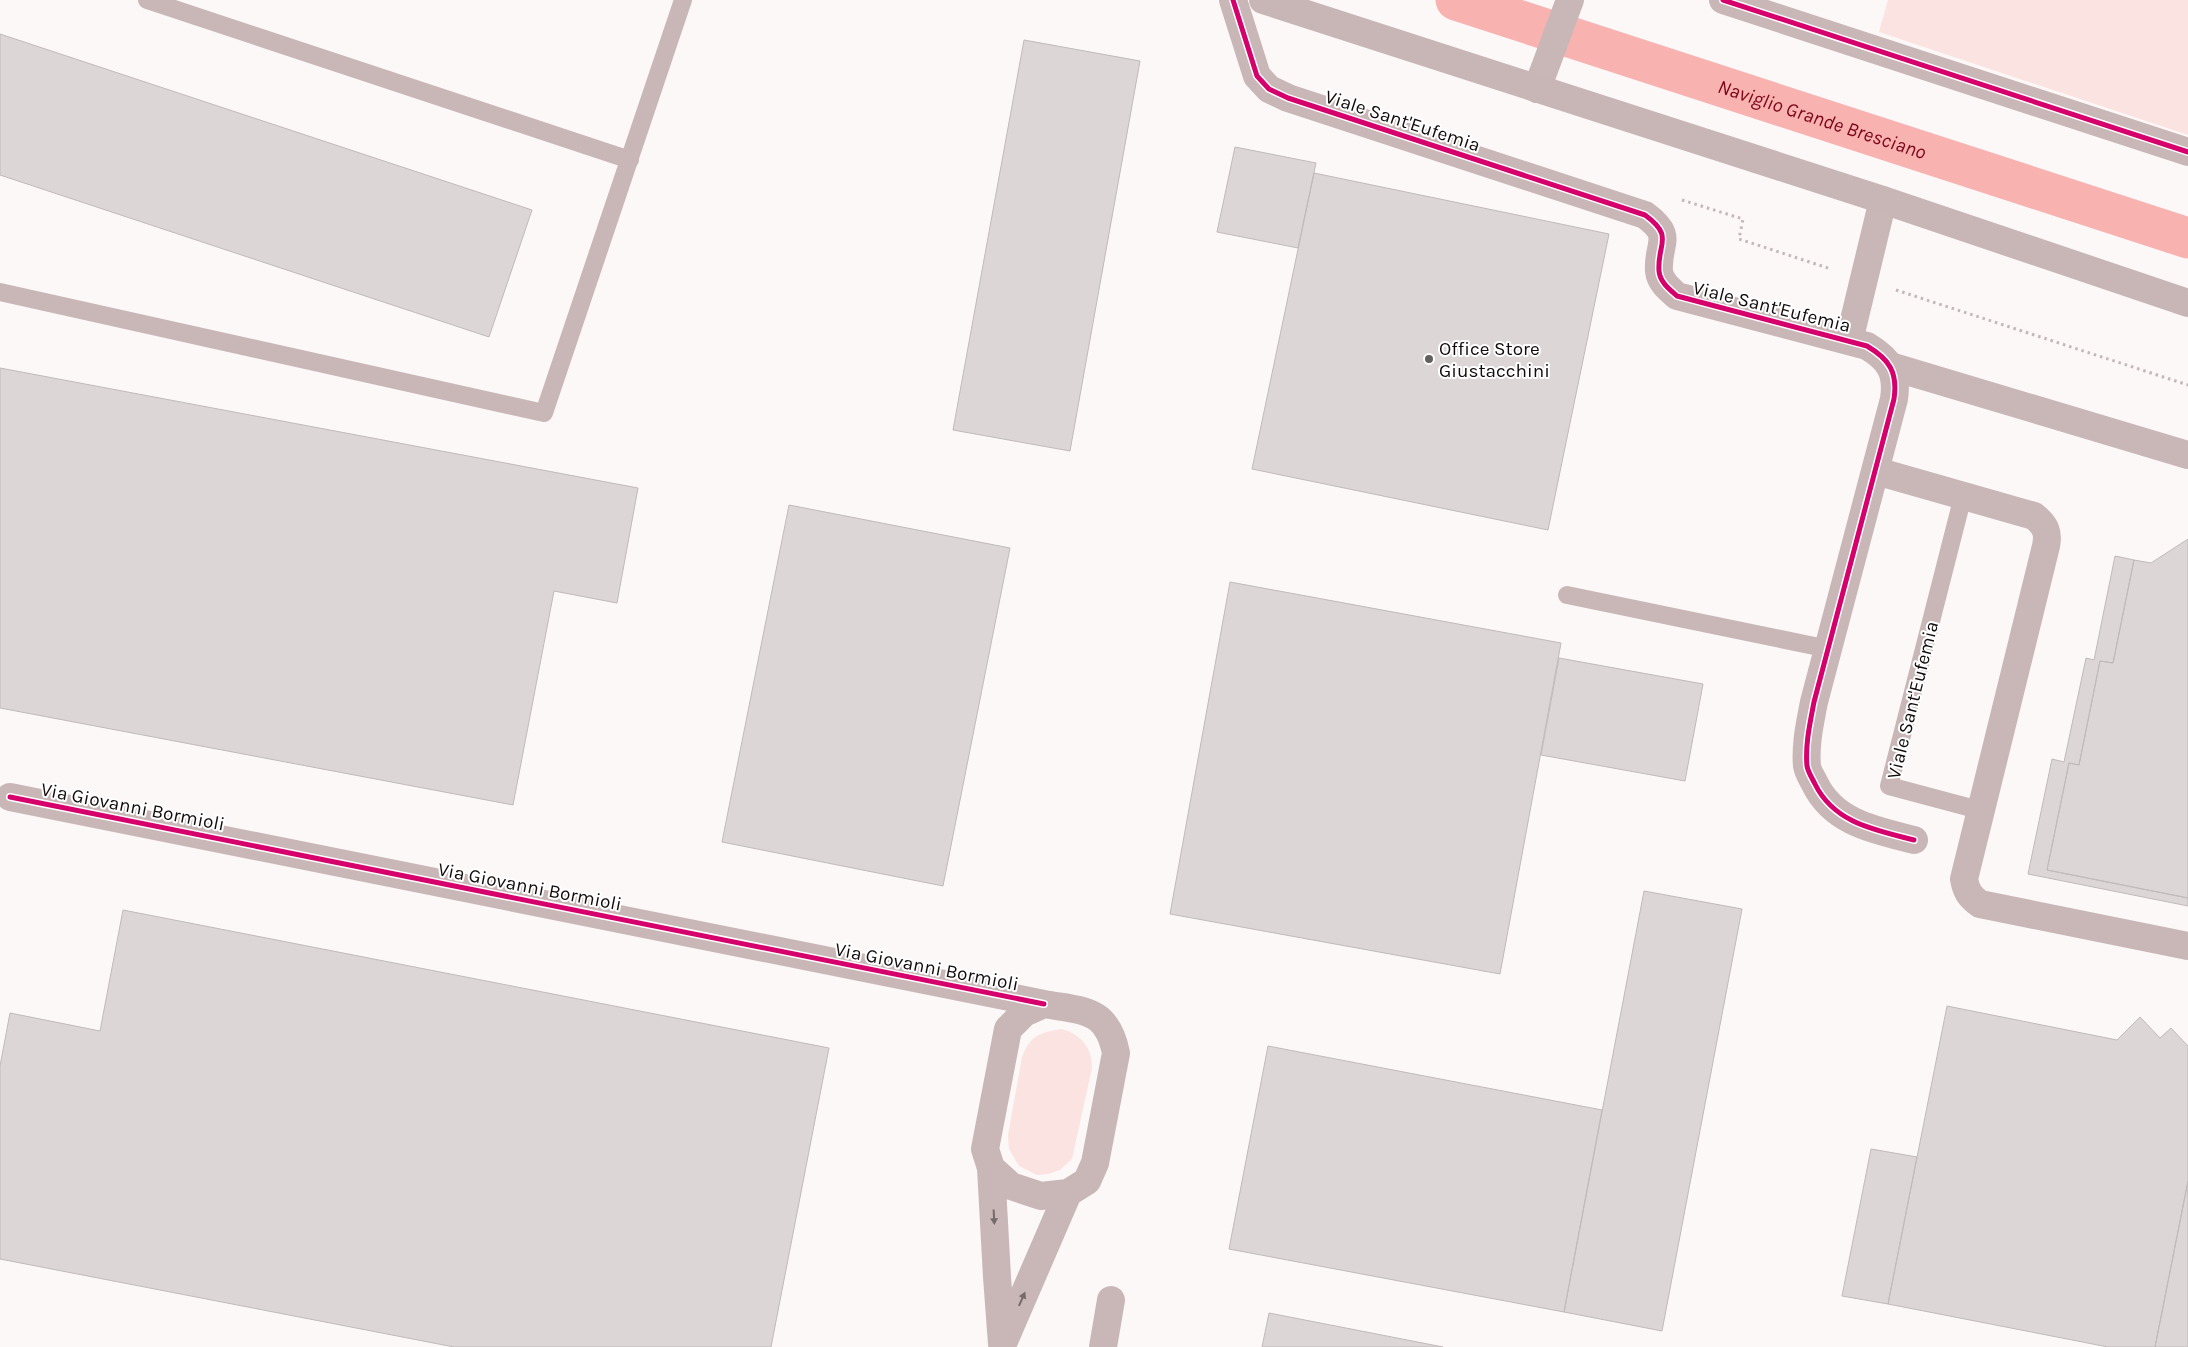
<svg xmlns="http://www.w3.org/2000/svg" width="2188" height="1347" viewBox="0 0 2188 1347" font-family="Karla,sans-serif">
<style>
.grass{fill:#fbe3e1}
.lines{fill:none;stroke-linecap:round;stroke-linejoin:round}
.canal{stroke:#f8b3b1;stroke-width:41}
.building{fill:#dcd6d6;stroke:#c0baba}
.path{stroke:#c4b7b7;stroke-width:3;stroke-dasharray:2.5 4;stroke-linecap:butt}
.service{stroke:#c9b7b7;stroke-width:18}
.minor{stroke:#c9b7b7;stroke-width:28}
.secondary{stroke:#c7b6b5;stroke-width:28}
.cycleway-casing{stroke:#fff;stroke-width:8}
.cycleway{stroke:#d6006c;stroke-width:5}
.oneway{fill:#776a6a}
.poi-dot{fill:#645f5f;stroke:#fff;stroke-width:2}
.labels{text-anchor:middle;stroke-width:4;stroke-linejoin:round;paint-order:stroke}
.street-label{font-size:19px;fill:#120c0c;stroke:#fff}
.poi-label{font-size:19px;fill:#120c0c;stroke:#fff;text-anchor:start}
.water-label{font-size:20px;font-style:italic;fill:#7d0518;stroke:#fff}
</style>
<rect width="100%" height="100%" fill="#fcf8f8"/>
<path class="grass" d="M1888,0H2188V135L1879,32Z
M1062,1029C1082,1035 1092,1048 1092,1068L1072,1159L1060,1170L1048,1174L1037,1175L1019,1166L1009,1149L1008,1135L1022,1057C1030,1036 1040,1032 1062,1029Z"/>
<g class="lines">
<path class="canal" id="s1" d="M1456,0L2188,238"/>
</g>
<path class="building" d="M0,34L532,210L489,337L0,175Z
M1024,40L1140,61L1070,451L953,430Z
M1235,147L1316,163L1298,248L1217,232Z
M1314,173L1609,234L1548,530L1252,469Z
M0,368L638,488L617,603L554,591L513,805L0,708Z
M789,505L1010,548L943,886L722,842Z
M2188,539V898L2047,870L2069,763L2079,765L2100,661L2113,663L2134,560L2151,563Z
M2115,556L2134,560L2113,663L2100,661L2079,765L2069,763L2047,870L2188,898V906L2028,874L2052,759L2064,762L2086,658L2094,660Z
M1230,582L1561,643L1500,974L1170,914Z
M1559,658L1703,684L1685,781L1541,755Z
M1644,891L1742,909L1662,1331L1564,1312Z
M123,910L829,1048L771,1347H454L0,1259V1066L10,1013L100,1031Z
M1947,1006L2117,1040L2140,1017L2160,1038L2171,1028L2188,1046V1181L2155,1347H2108L1888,1304Z
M1268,1046L1602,1110L1564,1312L1229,1249Z
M1871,1149L1917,1157L1888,1304L1842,1296Z
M2188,1181V1347H2155Z
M1269,1313L1443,1347H1262Z"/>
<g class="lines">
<path class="path" d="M1682,200L1743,219L1739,239L1831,269
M1896,290L2188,385"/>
<path class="service" d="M147,0L630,160
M0,292L544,413L683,0
M1963,496L1889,786L1979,810
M1567,595L1829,649"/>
<path class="minor" d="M1233,0L1257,76L1269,89L1288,98L1645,215C1675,237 1657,243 1659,271C1660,282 1669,289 1677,296L1867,346C1889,359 1898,372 1894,399L1814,702C1810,723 1805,745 1807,766C1808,772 1812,778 1815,784C1834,823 1875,830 1914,840
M1723,0L2188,152
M1537,89L1570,0
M1849,341L1883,200
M1890,366L2188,455
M1876,471L2034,516C2045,525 2049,532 2046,546L1964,879C1966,891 1970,897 1980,904L2188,946
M10,797L1044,1004
M1044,1004C1083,1011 1107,1008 1116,1053L1095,1163L1087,1181L1068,1193L1041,1196L1011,1186L991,1168L985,1149L1008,1029L1024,1013Z
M991,1168L997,1277L1002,1344
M1004,1341L1068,1193
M1103,1347L1111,1300"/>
<path class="secondary" d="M1263,0L1883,200L2188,303"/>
<g class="cycleway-casing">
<path id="cycleway" d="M1233,0L1257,76L1269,89L1288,98L1645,215C1675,237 1657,243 1659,271C1660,282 1669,289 1677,296L1867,346C1889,359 1898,372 1894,399L1814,702C1810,723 1805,745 1807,766C1808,772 1812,778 1815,784C1834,823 1875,830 1914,840
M1723,0L2188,152
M10,797L1044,1004"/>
</g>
<use href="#cycleway" class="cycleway"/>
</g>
<defs><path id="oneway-solid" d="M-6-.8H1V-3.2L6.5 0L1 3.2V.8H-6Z" transform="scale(1.25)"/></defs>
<g class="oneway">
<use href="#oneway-solid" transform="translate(994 1217) rotate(87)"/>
<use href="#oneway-solid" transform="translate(1022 1299) rotate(-66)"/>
</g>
<circle class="poi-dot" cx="1429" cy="359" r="5"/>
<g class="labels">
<g class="street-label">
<text transform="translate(1403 120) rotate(18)" y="7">Viale Sant'Eufemia</text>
<text transform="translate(1772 306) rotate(14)" y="7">Viale Sant'Eufemia</text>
<text transform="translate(1912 700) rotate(-76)" y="7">Viale Sant'Eufemia</text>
<text transform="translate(133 806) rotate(11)" y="7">Via Giovanni Bormioli</text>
<text transform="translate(530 886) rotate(11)" y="7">Via Giovanni Bormioli</text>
<text transform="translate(927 966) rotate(11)" y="7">Via Giovanni Bormioli</text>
</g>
<g class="poi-label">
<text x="1439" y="355">Office Store<tspan x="1439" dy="22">Giustacchini</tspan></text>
</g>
<g class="water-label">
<text dy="7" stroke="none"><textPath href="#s1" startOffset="385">Naviglio Grande Bresciano</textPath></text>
</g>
</g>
</svg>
